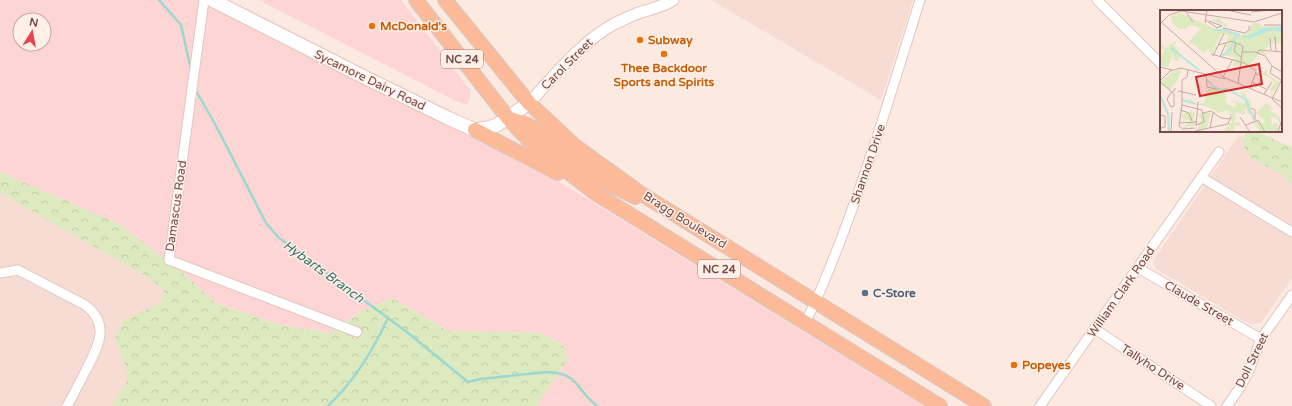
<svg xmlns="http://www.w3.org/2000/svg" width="1292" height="406" viewBox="0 0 1292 406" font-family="'Varela Round',sans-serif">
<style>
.residential{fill:#f6dcd2}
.commercial{fill:#fdd5d4;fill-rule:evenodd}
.forest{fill:url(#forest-crowns)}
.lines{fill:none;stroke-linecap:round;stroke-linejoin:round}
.stream{stroke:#9bd8d0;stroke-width:2.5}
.minor-casing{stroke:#e3c6c0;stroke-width:11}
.tertiary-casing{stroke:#e3c6c0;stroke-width:13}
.secondary-casing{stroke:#e8c4bc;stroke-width:15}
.primary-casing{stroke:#d5c9c8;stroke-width:16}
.minor{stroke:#fff;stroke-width:9}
.tertiary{stroke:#fff;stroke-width:11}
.secondary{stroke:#fff;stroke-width:13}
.primary{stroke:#fcba98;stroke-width:14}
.food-dot{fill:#e8710a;stroke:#ffefe7;stroke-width:1.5}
.service-dot{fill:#5c6f8a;stroke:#ffefe7;stroke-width:1.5}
.labels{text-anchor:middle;stroke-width:3;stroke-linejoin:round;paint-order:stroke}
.shield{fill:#ffefe7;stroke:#9e7c78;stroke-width:1}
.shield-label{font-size:11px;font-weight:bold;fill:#744b48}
.food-label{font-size:12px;font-weight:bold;fill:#c56008;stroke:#ffefe7;text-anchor:start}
.street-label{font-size:12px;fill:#744b48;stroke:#ffefe7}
.service-label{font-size:12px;font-weight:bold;fill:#4e5e75;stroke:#ffefe7;text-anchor:start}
.water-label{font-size:13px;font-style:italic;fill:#38736c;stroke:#ffefe7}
.inset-river{fill:none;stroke:#b5e6df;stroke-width:2}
.inset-road{fill:none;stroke:#c6aaa4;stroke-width:1}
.view{fill:#d62828;fill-opacity:0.15;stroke:#d62828;stroke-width:2}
.inset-edge{fill:none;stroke:#744b48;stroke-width:2}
</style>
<defs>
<pattern id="forest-crowns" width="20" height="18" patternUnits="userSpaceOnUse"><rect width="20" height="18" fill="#ddeabf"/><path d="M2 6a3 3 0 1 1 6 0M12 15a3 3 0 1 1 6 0" fill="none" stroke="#c1caa6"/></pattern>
</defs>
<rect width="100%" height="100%" fill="#fceae1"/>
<path class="residential" d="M711,0H913L881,100Z
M1239,135L1292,168V278L1261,323L1249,324L1155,268L1153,261Z
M0,183L188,277L130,406H0Z"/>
<path class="commercial" d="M0,0H199L547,174L924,406H536L568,359L563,344L539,333L448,331L392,298L358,313L330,333L277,324L216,303L188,277L14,179L0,172ZM20,20H44V44H20Z
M259,0H401L470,90V99L466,105L454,100Z"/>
<path class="forest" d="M1251,131H1255L1292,147V186L1286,177L1250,157L1243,143L1245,133Z
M0,172L121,225L188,277L216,303L277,324L330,333L358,313L392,298L448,331L539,333L563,344L568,359L536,406H111L128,380L124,362L115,338L124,320L162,302L164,290L147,277L0,193Z"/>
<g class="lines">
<path class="stream" d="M159,0L181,25L191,70
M195,89L215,124L266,223L278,237L407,332L468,382L481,379L546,372C580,373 575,389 597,406
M328,406C355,380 372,352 388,318"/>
<g class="minor-casing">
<path id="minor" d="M204,0L169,260L357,332
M1097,0L1161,64
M1201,177L1292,232
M1138,268L1261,339
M0,273L18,270L85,305C111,324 98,347 86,370C80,382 74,394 67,406
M805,323C819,296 830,268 841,239C871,161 895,80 920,0
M1095,329L1211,406
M1040,406L1219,152
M1227,406L1241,386L1249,371L1261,339L1292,295"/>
</g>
<g class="tertiary-casing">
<path id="tertiary" d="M529,103C554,76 581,42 614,24C624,19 634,14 645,11C655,8 664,6 673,0"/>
</g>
<g class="secondary-casing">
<path id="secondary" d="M212,0L370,80L450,119L475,130L488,128L497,125L529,103"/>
</g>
<g class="primary-casing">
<path id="primary" d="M416,0L508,118L534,146L595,193L940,406
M445,0L529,103L575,146L640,193L984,406
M510,119L528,125L541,133L566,156L590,174L635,197
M475,130L558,173"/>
</g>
<use href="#minor" class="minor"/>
<use href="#tertiary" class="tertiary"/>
<use href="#secondary" class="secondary"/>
<use href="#primary" class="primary"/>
</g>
<g class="food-dot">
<circle cx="372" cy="26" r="4"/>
<circle cx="640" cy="40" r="4"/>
<circle cx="664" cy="54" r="4"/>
<circle cx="1014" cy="365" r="4"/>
</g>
<circle class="service-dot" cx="865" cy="293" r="4"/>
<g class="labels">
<g class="shield">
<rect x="441" y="50" width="42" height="18" rx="3"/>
<rect x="698" y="260" width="42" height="18" rx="3"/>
</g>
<g class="shield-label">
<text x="462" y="63">NC 24</text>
<text x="719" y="273">NC 24</text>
</g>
<g class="food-label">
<text x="380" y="30">McDonald's</text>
<text x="648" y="44">Subway</text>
<text x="664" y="72" text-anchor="middle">Thee Backdoor<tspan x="664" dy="14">Sports and Spirits</tspan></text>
<text x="1022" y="369">Popeyes</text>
</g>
<g class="street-label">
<text transform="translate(567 64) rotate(-45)" y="4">Carol Street</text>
<text transform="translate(370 80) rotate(26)" y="4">Sycamore Dairy Road</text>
<text transform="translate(868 164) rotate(-71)" y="4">Shannon Drive</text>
<text transform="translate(176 206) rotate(-82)" y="4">Damascus Road</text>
<text transform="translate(685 220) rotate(32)" y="4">Bragg Boulevard</text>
<text transform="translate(1121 292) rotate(-55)" y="4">William Clark Road</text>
<text transform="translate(1199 303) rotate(30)" y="4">Claude Street</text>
<text transform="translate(1252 360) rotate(-64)" y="4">Doll Street</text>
<text transform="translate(1153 367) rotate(33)" y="4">Tallyho Drive</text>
</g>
<g class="service-label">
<text x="873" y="297">C-Store</text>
</g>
<g class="water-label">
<text transform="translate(324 271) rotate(36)" y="5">Hybarts Branch</text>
</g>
</g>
<g transform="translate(1160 10)">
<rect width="122" height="122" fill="#fceae1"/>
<path d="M6,39L13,44L8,57L1,56L0,46Z" fill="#ddeabf"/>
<path d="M20,3L58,20H62L64,15L51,10L59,8L64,14L68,13L63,21L80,25L88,23L92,13H100L102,17L118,15L122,17L104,18L87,26H80L87,29L113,19L122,21V34L111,33L104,41L108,46L100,43L90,54L82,57L74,55V47L65,45L68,25L61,24L52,44L48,39L44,43L37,38V36L28,33L41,18L30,15L25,19H20L12,13L11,5L15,4L19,8L16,4ZM17,30L14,36L21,44L18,51L13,50L14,44L9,40L0,39V33L6,38ZM106,58L108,65L119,72L114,81H109L114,73L112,69L97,62L104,63ZM21,59L18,70L10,80L1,72L10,63ZM23,71L49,79L67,78L65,84L67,86L65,92L75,97L76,93L68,89L84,94L87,89L81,85L86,81L85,85L91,93L90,97L94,106L87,103V99L84,100L86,103L83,105L76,102L74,113L79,112L82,117L74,115L75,122H63L72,111L68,100L58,103L48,97L22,91L30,89L36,94L44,93L47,79L36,76L34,82L35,75ZM106,93L112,97L111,101L121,108L119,113L117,109L111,106L112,114L118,113L117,122H100L93,111L97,110L101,114L105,111L96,103ZM31,101L35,103L33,109L36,115L23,118L31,111L25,109L24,111L21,105ZM37,103H51L47,118L40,122H36L41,110Z" fill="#ddeabf"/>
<path d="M122,17L121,22L112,20L87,29L80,26H87L104,18Z" fill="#b5e6df"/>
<path class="inset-river" d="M54,20H64L80,25M11,38L39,60M62,46L70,40L76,25M47,70L53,76L62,81L67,79L85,89L94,109M0,85L8,104L9,122M22,90L36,94"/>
<path class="inset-road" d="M66,0L91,5M26,2L33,12M91,2L112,0M46,10L57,18L62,16L49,11M0,11L63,67L122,92M45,13L47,0M0,14L9,5L21,1L94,12L122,3M104,15H122M63,18L85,23L89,20V16M110,28L111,40M115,29V27L116,41M76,33L74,41L82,48M58,35L72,31L83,36L78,74M83,42H95L105,46L112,56L122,62M98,43L99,40L122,42M51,44L84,53L96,61M53,46L64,23M60,47L66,33M112,56L110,63L121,70M0,57L12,60M46,64L47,77L56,79M96,64L102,66L99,75M63,67L73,49M122,69L112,89L122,98M0,71L10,61L21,58L65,69M0,72L12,82L14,85V96L11,97L7,89L10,84L12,82L15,80V78M92,72L106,79M90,78L96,62M18,81L36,85M104,84L112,72M22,95V70L27,67L28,60M91,98L95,100V110M20,100L29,103L32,111M43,103L51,101L61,108L71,109M0,105L5,106V117L1,118M80,107L90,122M19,113L37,112M86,115L98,110L105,122M36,116L38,92M35,118L23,119L19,116L22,95L42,100L44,112L36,115M50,118L53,103M35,121L68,114L71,106M11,122L12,102M118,122L122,109"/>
<path class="view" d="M99,54L102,74L40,86L36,67Z"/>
<rect width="122" height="122" class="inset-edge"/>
</g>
<g transform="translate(32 32) rotate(11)"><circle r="19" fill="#ffefe7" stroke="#c7ada7"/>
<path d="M0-3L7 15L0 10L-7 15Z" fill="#e9434e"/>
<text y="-6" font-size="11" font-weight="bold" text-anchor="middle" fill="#744b48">N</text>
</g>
</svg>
